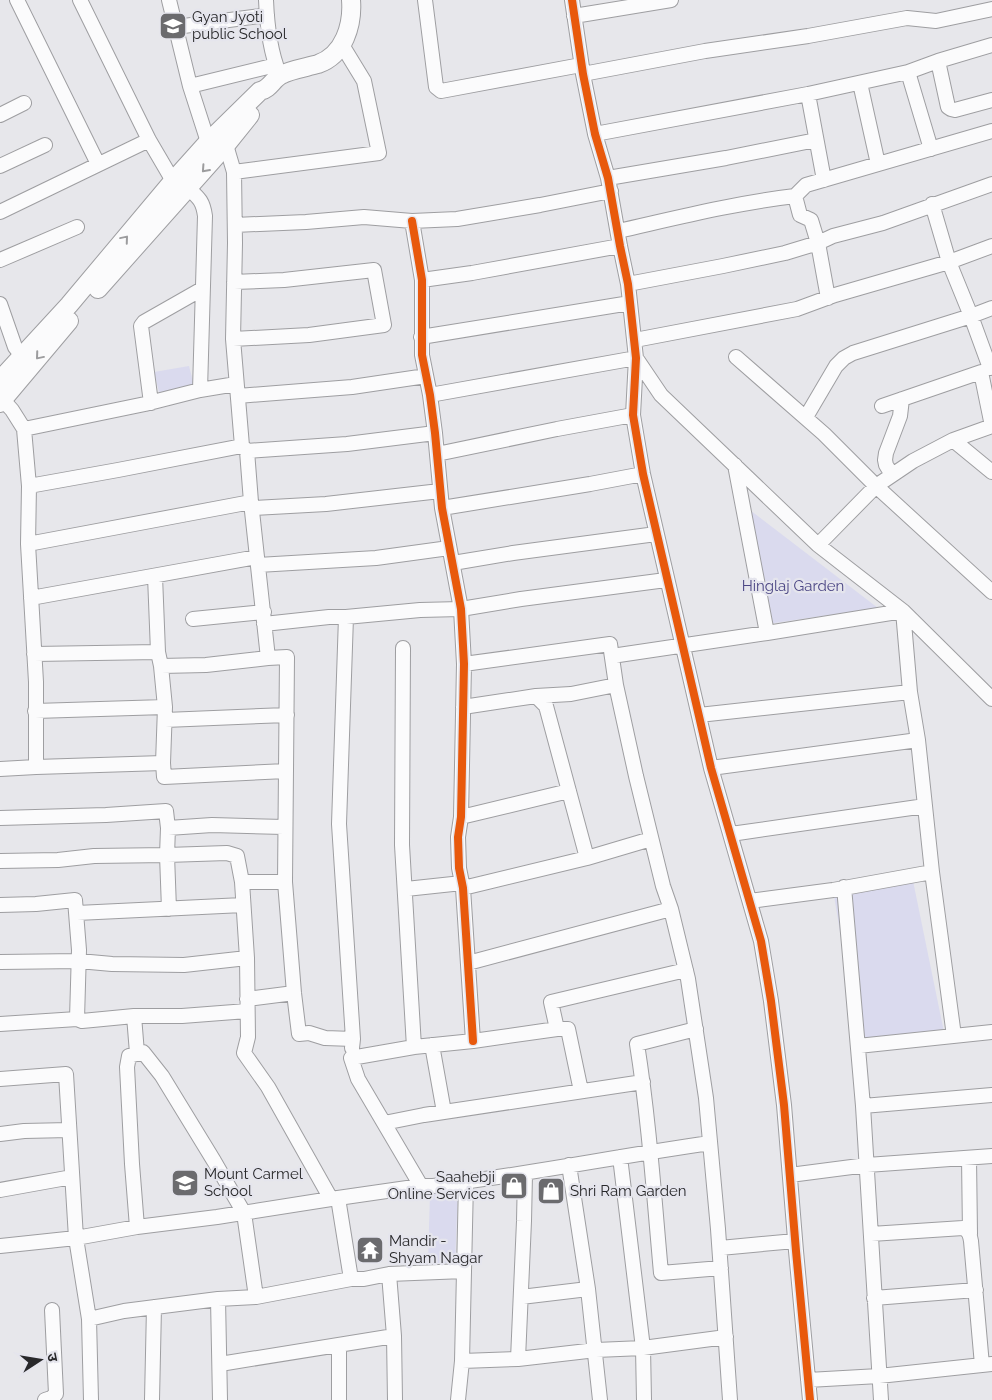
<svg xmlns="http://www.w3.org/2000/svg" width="992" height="1400" viewBox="0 0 992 1400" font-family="Raleway,'Noto Sans Devanagari',sans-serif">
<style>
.green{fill:#dadaee}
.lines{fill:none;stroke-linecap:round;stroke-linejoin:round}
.minor-casing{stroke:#9e9ea1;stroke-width:16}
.tertiary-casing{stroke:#9e9ea1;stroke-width:20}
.minor{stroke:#fbfbfc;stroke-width:14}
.tertiary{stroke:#fbfbfc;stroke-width:18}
.cycleway-casing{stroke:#e5e5ed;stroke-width:11}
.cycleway{stroke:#e8590c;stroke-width:8}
.oneway{stroke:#9c9c9e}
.labels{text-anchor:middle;stroke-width:4.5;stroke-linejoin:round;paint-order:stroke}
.poi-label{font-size:15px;fill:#28282a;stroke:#e5e5ed;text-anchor:start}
.park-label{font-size:15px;fill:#4c4785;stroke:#e5e5ed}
</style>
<rect width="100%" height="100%" fill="#e7e7eb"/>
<path class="green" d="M189,366L195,389L159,392L154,372Z
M742,504L878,608L767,624Z
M912,876L945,1037L859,1046L833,890Z
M458,1191L455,1263H428L430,1193Z"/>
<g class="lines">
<g class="minor-casing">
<path id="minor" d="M17,0L98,164
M80,0L149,140L173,181
M169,0L190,86L208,142
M266,0C267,24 270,51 279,73
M425,0L436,87L441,91L581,65
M572,0L583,74L595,134L608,178L620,246L628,284L636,358L633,415L643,474L711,768L761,941L771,1001L784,1105L796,1251L810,1400
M574,16L671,0
M176,27L267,15
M938,61L948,107L951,109L955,110L992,100
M908,72L938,61L992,45
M583,74L705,51L808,36L907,18L936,21L992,9
M860,83L878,164
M190,86L276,65
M808,94L824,180
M0,115L24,103
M595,134L808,94L908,72L931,149
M226,145L234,172L235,243L233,339L242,446L247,451L251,502L268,658
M0,166L45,145
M234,172L379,153L364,81L342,45
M608,178L726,158L816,140
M188,188C199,198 203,201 205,216L200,390
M795,196L800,215L811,220L818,243L828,298
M0,212L149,140
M412,221L422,280V355L430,395L435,433L442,508L461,609L464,664L461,817L458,837L459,868L463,888L473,1041
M235,225L306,222L364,217L412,221L457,219L540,205L611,191
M618,231C676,218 735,203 795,196L806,185L992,131
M0,260L77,227
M422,280L472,273L620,246
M628,284L723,266L785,253L818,243L833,236L883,223L992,184
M0,304L15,347L22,356
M421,337L630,303
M233,339L309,335L384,325L374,270L284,280L234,282
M635,340L797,309L835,295L949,262L992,246
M736,357L824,434L876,486L992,592
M990,368L971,316L992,308
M430,395L636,358L661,395L818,545L903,611L992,699
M238,396L352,387L426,376
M3,400L12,410L24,429L29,486L28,544L36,682V767
M151,403L141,326L144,322L202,289
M882,406L981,372L992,426
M806,417L836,366L844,358L853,353L971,316L949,262L932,204
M992,426L953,440L992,472
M24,429L145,404L200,390L236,384
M247,451L347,444L435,433
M437,454L557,429L633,415
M735,465L767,633
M892,475L886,465L885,460L886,453L900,416L902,399
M29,486L118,470L242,446
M252,508L326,504L440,491
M442,508L590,484L643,474
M28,544L251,502
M818,545L876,486L913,461L953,440
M453,563L513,553L656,534
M258,565L376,558L449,548
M155,576L158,652L161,666L165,707L163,763L164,777L286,771
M31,598L257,557
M346,617L339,824L353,1039L352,1048
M193,619L264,612
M264,624L329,617H346L420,610L461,609L521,599L666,580
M403,648L402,845L414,1047
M34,654L158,652
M612,656L767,633L903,611L910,692L699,715
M464,664L610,644L616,685L636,776L663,886L671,909L688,979L706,1098L718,1229L730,1400
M161,666L206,665L268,658L287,657L285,882L294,993L299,1034L309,1033L325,1038L353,1039
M536,696L546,706L587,858
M463,707L536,696L571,694L616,685
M35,711L165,707
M165,720L287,715
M711,768L918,740L910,692
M0,769L36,767L163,763
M461,817L569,791
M0,818L106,815L166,811L168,828L167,855L169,909
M168,828L212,825L284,827
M731,834L925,806
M0,861L58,860L94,856L167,855L227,853L237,856L242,882L247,958L248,1037L244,1053L268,1087L331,1199
M932,872L954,1036
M242,882H285
M844,887L863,1106
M463,888L587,858L651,839
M406,889L462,883
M750,901L833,890L932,872L918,740
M0,905L36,904L75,900L79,950L77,1019
M77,913L243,905
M0,962L79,961L112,964L184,965L247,958
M468,963L671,909
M247,999L294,993
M134,1016L137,1053
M0,1024L77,1019L82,1021L134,1016H182L247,1011
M557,1029H568L581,1091
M696,1029L637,1044C649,1120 654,1196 661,1273L721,1268
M432,1045L444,1112
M858,1046L992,1032
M0,1079L66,1074L76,1238L89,1319L91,1400
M384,1123L424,1115L643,1082
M0,1134L24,1131L69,1130
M620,1157L643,1348L644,1400
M969,1158L970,1234
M569,1165L588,1289L600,1400
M790,1175L867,1165L992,1156
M421,1186L358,1079L351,1058L414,1047L473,1041L557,1029L551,1002L686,970
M0,1190L72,1177
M338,1198L351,1279
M137,1227L132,1164L127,1067L129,1056L143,1052L162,1076L214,1161L244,1213L256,1297
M871,1234L963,1228C969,1231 970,1235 971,1241L982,1365
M0,1246L76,1238L137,1227L217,1217L331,1199L421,1186H433C526,1175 618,1156 710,1143
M720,1248L795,1241
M389,1274L394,1336L395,1400
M521,1297L588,1289
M874,1298L976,1290
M218,1299L220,1400
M89,1319L124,1311L218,1299L256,1297L351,1279H364L389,1274L464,1271
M518,1359L524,1221L525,1174
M462,1361L518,1359L596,1350L643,1348L726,1337
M220,1364L394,1336
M808,1380L879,1376L992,1364
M45,1400L51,1398L56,1394L52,1310
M152,1400L154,1307
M339,1400V1345
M458,1400L462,1361L466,1182
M881,1400L863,1106L992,1095"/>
</g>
<g class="tertiary-casing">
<path id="tertiary" d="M98,289L226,145L250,115
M0,380L69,305L173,181L208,142L260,91C270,89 272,80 281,75C289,70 308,67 318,64C344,55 353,25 351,0
M0,403L69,321"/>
</g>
<use href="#minor" class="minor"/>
<use href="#tertiary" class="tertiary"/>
<g class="cycleway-casing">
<path id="cycleway" d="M572,0L583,74L595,134L608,178L620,246L628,284L636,358L633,415L643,474L711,768L761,941L771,1001L784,1105L796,1251L810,1400
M412,221L422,280V355L430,395L435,433L442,508L461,609L464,664L461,817L458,837L459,868L463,888L473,1041"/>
</g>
<use href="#cycleway" class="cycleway"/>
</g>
<defs><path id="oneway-chevron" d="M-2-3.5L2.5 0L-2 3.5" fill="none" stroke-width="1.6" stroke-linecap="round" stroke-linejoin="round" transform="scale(1.25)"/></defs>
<g class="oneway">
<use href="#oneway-chevron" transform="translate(205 169) rotate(132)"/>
<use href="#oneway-chevron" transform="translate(125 239) rotate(-50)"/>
<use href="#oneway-chevron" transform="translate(39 356) rotate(130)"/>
</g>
<defs>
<g id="school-square" transform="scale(1.4375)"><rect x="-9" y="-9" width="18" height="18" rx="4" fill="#6b6b6e" stroke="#e5e5ed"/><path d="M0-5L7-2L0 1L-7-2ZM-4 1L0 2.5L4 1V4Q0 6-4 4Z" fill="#fff"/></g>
<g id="shop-square" transform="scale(1.4375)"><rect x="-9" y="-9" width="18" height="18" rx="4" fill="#6b6b6e" stroke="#e5e5ed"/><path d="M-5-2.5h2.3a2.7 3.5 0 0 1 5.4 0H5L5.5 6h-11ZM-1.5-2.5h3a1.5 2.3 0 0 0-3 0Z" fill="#fff"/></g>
<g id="temple-square" transform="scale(1.4375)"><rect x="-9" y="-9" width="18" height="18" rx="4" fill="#6b6b6e" stroke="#e5e5ed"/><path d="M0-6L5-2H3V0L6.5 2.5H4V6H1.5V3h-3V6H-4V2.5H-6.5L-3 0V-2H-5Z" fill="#fff"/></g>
</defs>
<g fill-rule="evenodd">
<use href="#school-square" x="173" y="26"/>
<use href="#school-square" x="185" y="1183"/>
<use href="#shop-square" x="514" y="1186"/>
<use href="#shop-square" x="551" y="1191"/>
<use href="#temple-square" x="370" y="1250"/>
</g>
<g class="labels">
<g class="poi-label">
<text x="192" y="22">Gyan Jyoti<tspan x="192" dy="17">public School</tspan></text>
<text x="204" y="1179">Mount Carmel<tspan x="204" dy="17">School</tspan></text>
<text x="495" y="1182" text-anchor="end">Saahebji<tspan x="495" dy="17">Online Services</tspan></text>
<text x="570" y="1196">Shri Ram Garden</text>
<text x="389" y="1246">Mandir -<tspan x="389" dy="17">Shyam Nagar</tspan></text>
</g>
<g class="park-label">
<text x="793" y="591">Hinglaj Garden</text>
</g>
</g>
<g transform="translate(40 1360) rotate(78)" stroke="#e5e5ed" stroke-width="4" paint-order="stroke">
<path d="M0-4L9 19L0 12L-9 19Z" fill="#28282a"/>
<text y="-8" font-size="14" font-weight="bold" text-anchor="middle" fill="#28282a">उ</text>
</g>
</svg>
